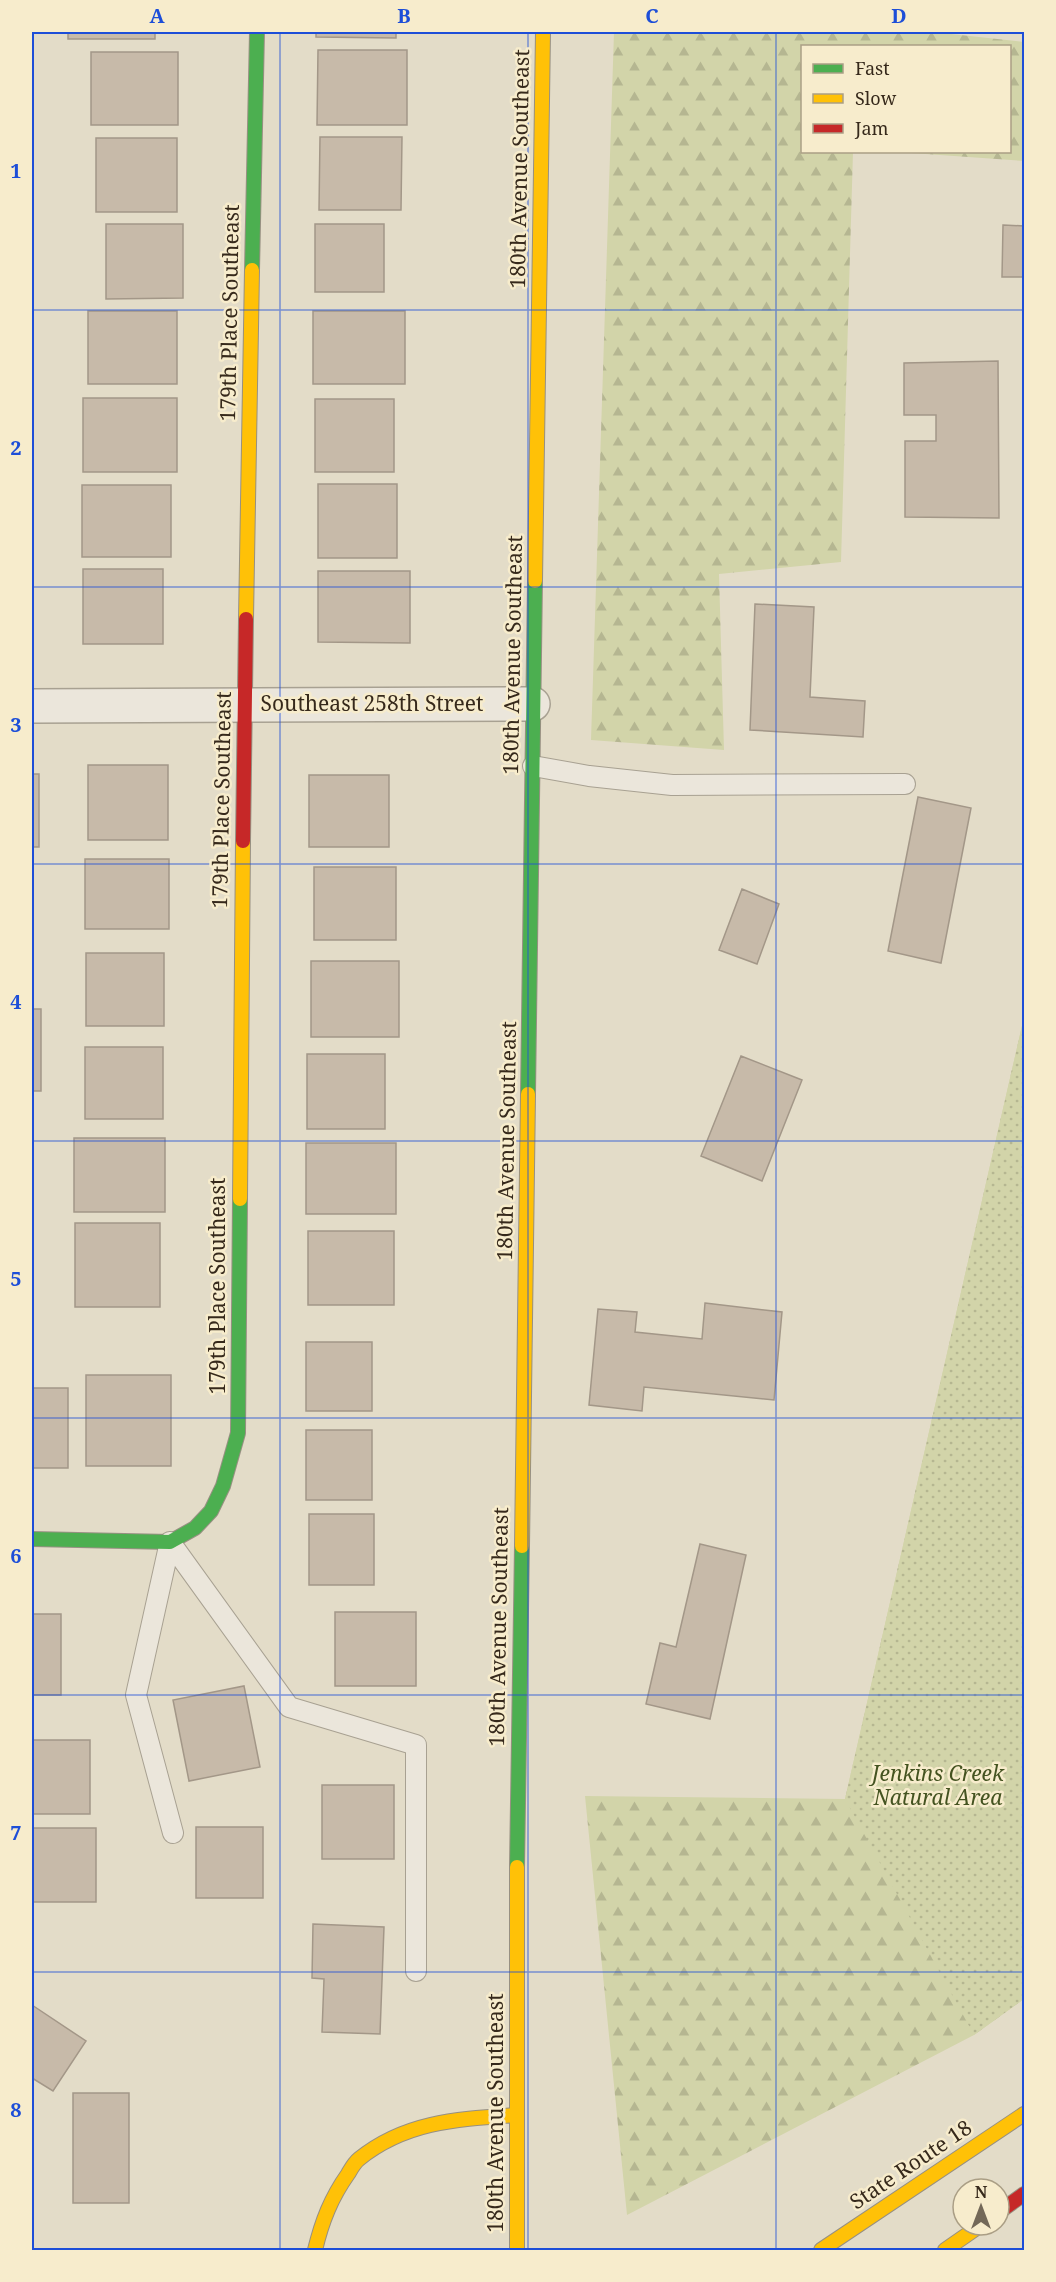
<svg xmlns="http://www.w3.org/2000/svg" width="1056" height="2282" viewBox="0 0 1056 2282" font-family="'Noto Serif',serif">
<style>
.forest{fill:url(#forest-firs)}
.park{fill:url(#park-dots)}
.building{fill:#c7baa9;stroke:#a39788;stroke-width:1.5}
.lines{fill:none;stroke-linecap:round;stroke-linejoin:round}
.lane-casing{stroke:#a8a192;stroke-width:22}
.street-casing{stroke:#a8a192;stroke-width:36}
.fast-casing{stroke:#979082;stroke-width:16}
.slow-casing{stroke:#979082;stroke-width:16}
.jam-casing{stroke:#979082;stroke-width:16}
.lane{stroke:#ebe6db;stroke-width:20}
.street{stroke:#ebe6db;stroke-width:33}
.fast{stroke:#4caf50;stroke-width:14}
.slow{stroke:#ffc107;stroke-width:14}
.jam{stroke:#c62828;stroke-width:14}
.grid{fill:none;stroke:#1d4ed8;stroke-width:1.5;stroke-opacity:0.55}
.labels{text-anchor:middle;stroke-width:5;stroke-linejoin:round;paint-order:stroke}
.street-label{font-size:21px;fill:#36291b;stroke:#f7eccc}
.park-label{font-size:21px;font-style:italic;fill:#445320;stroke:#f7eccc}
.neatline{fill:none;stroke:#1d4ed8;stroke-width:2}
.grid-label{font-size:20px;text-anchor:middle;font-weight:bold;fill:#1d4ed8}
</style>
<defs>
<pattern id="forest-firs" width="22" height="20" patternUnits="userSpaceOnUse" patternTransform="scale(1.5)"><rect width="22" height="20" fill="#d2d4a9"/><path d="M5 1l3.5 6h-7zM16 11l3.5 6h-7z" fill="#b5b691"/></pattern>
<pattern id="park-dots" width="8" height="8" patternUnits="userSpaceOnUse" patternTransform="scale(1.5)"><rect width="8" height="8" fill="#d2d4a9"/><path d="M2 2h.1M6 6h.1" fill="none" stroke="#b5b691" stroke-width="1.8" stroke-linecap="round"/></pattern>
</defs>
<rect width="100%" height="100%" fill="#e3dcc8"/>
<path class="forest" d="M614,32H933L1024,42V161L897,152H1010V46H802V152H853L841,562L719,574L724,750L591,740Z
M1024,1017V1999L974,2035L627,2215L585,1796L845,1799Z"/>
<path class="park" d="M1024,1017V1999L974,2035L845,1799Z"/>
<path class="building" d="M68,32H155V39H68Z
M316,32H396V38L316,37Z
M318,50H407V125H317Z
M91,52H178V125H91Z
M320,137H402L401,210H319Z
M96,138H177V212H96Z
M106,224H183V298L106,299Z
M315,224H384V292H315Z
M1003,225L1024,226V277H1002Z
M88,311H177V384H88Z
M313,311H405V384H313Z
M998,361L999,518L905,517V441H936V415H904V363Z
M83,398H177V472H83Z
M315,399H394V472H315Z
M318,484H397V558H318Z
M82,485H171V557H82Z
M83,569H163V644H83Z
M318,571H410V643L318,642Z
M755,604L814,607L810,697L865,701L863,737L750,730Z
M88,765H168V840H88Z
M32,774H39V847H32Z
M309,775H389V847H309Z
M918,797L971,808L941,963L888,951Z
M85,859H169V929H85Z
M314,867H396V940H314Z
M742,889L779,904L757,964L719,950Z
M86,953H164V1026H86Z
M311,961H399V1037H311Z
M32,1009H41V1091H32Z
M85,1047H163V1119H85Z
M307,1054H385V1129H307Z
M741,1056L802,1080L762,1181L701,1156Z
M74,1138H165V1212H74Z
M306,1143H396V1214H306Z
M75,1223H160V1307H75Z
M308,1231H394V1305H308Z
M705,1303L782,1312L774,1400L644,1387L642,1411L589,1405L598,1309L637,1312L635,1332L702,1339Z
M306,1342H372V1411H306Z
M86,1375H171V1466H86Z
M32,1388H68V1468H32Z
M306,1430H372V1500H306Z
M309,1514H374V1585H309Z
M700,1544L746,1555L710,1719L646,1704L660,1643L676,1647Z
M335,1612H416V1686H335Z
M32,1614H61V1695H32Z
M244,1686L260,1767L189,1781L173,1700Z
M32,1740H90V1814H32Z
M322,1785H394V1859H322Z
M196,1827H263V1898H196Z
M32,1828H96V1902H32Z
M313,1924L384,1927L380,2034L322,2032L324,1979L312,1978Z
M32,2005L86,2041L53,2091L32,2078Z
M73,2093H129V2203H73Z"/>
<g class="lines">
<g class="lane-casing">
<path id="lane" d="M533,766L589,776L672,785L905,784
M170,1542L289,1707L416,1745V1971
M170,1542L136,1695L173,1833"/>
</g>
<g class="street-casing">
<path id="street" d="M32,706L533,704"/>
</g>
<g class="fast-casing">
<path id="fast" d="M252,270L257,32
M528,1094L535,581
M32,1539L170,1542L195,1528L211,1511L223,1486L238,1433L240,1199
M517,1867L522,1546"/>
</g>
<g class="slow-casing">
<path id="slow" d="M535,581L543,32
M246,619L252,270
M240,1199L243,841
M522,1546L528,1094
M315,2250C322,2221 331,2198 348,2174C351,2169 354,2163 359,2159C406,2121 459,2119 517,2115
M517,2250V1867
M821,2250L1024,2114
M945,2250L981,2225"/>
</g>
<g class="jam-casing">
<path id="jam" d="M243,841L246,619
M999,2212L1024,2194"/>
</g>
<use href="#lane" class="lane"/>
<use href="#street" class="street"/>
<use href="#fast" class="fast"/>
<use href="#slow" class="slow"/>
<use href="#jam" class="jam"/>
</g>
<path class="grid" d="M280,32V2250M528,32V2250M776,32V2250M32,310H1024M32,587H1024M32,864H1024M32,1141H1024M32,1418H1024M32,1695H1024M32,1972H1024"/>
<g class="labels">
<g class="street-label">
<text transform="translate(520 169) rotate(-89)" y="7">180th Avenue Southeast</text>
<text transform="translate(230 313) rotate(-89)" y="7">179th Place Southeast</text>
<text transform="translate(513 655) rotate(-89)" y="7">180th Avenue Southeast</text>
<text x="372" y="711">Southeast 258th Street</text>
<text transform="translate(222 800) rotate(-89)" y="7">179th Place Southeast</text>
<text transform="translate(507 1141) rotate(-89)" y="7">180th Avenue Southeast</text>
<text transform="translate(218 1286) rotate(-90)" y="7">179th Place Southeast</text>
<text transform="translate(499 1627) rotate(-89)" y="7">180th Avenue Southeast</text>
<text transform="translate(496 2113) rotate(-90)" y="7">180th Avenue Southeast</text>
<text transform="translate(911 2165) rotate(-34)" y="7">State Route 18</text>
</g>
<g class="park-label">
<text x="938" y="1781">Jenkins Creek<tspan x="938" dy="24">Natural Area</tspan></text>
</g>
</g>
<rect width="1056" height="2282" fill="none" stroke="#f7eccc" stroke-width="66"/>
<rect x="801" y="45" width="210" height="108" fill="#f7eccc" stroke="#aa9e85" stroke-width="1.5"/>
<rect x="813" y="64" width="30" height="9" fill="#4caf50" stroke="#aa9e85" stroke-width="1.5"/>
<text x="855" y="75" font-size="18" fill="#36291b">Fast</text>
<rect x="813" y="94" width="30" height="9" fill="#ffc107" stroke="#aa9e85" stroke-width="1.5"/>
<text x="855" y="105" font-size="18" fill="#36291b">Slow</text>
<rect x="813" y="124" width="30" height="9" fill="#c62828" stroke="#aa9e85" stroke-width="1.5"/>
<text x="855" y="135" font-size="18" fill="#36291b">Jam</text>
<g transform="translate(981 2207)"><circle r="28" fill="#f7eccc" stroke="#aa9e85" stroke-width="1.5"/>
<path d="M0-4.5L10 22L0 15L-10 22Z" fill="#736858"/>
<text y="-9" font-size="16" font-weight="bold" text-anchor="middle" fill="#36291b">N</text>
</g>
<rect x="33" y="33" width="990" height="2216" class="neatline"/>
<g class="grid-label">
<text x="157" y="23">A</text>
<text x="404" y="23">B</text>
<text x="652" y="23">C</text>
<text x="899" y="23">D</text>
<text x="16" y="178">1</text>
<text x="16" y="455">2</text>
<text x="16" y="732">3</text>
<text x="16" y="1009">4</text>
<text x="16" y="1286">5</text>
<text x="16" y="1563">6</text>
<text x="16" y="1840">7</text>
<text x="16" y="2117">8</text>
</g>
</svg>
